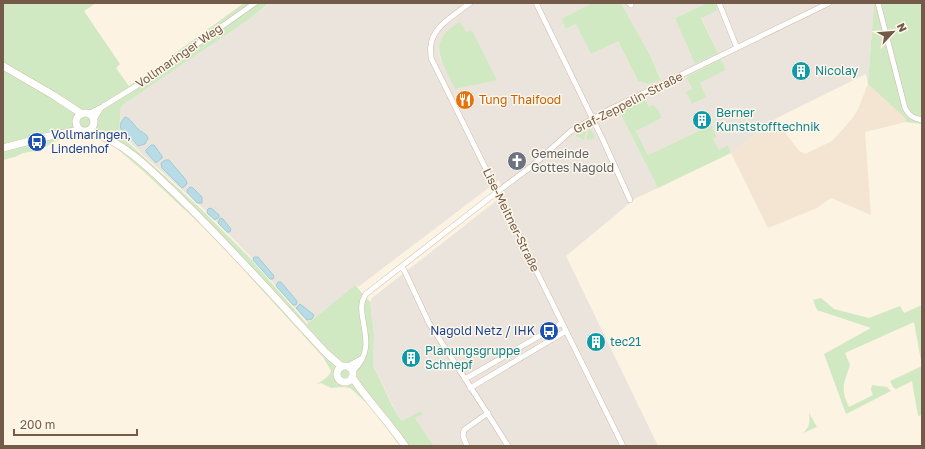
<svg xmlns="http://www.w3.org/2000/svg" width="925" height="449" viewBox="0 0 925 449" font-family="'Golos Text',sans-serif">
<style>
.residential{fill:#f3e5d1}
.industrial{fill:#ebe4dd;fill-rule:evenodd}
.green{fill:#d0e9c2}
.water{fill:#b8dce5;stroke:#9ecbd6}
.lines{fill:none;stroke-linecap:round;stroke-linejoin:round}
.street-casing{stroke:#cdbbaa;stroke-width:6}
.secondary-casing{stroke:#d2bdaa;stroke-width:8}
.street{stroke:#fff;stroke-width:5}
.secondary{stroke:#fff;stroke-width:7}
.labels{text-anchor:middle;stroke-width:3;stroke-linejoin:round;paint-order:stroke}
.street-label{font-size:12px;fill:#735a49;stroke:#fff7e9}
.culture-label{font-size:12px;fill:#0d838f;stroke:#fff7e9;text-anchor:start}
.food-label{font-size:12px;fill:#c56008;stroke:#fff7e9;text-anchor:start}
.transit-label{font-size:12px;fill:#164399;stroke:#fff7e9;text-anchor:start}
.worship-label{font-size:12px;fill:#5b616d;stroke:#fff7e9;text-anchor:start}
</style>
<rect width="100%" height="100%" fill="#fcf3e3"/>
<path class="residential" d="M868,84L906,119V122L865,132L871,215L831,198L817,208L768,228L731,153L775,119L799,151L805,154L832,141L852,119L858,109Z"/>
<path class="industrial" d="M270,3H592L561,19L566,29L576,24L618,41L638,81L648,84L661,79L649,53L621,3H707L675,18L718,53L701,17L717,10L715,3H874L868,84L866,74L775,119L731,153L728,145L719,150L713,139L717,137L711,125L648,155L636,131L662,118L649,107L644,96L618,109L658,188L636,198L566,256L658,446H434L415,418L402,421L398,416L373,365L374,334L370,302L372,298L505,194L499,180L358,287L355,285L308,323L248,254L205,210L142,154L119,131L121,106L251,18ZM472,30L455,88L440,58L439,48ZM721,59L726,70L699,83L692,103L686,92L692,90L686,77Z"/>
<path class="green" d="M3,3H96L84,11L120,64L116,68L129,86L137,80L139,82L172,59L171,56L244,3H269L251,18L121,106L119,131L123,135L122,137L201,209L249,257L307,324L355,285L370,302L374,334L373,365L392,405L398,416L402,421L421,411L423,414L415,418L434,446H400L370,406L350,388L344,387L331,388L321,383L317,384C322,381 329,377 331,371L323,357L212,235L142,170L115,147L88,135L78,134L53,142L41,150L23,153L15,157L3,160Z
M592,3H621L649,53L661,80L648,84L638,81L618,41L591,54L576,24L566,29L561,19Z
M707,3H715L718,10L701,18L718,53L695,64L675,18Z
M874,3H922V124L906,122V119L868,84Z
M460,22L466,32L472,30L497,80L455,89C442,61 425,42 460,22Z
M721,59L726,70L700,83L706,97L692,104L686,92L692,89L686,77Z
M644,96L649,107L653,105L658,110L662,118L636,131L648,155L711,125L717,137L713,139L719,150L728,145L731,153L658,188L618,109Z
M587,128L584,140L576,136L577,132Z
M589,128L595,136L594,139L586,140Z
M821,298L834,309L869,318L900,306L904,313L922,305V415L918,416L912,381L896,389L893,387L890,381L922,366L914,322L845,353L850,365C844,383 840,388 849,407L873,395L871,390L872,385L887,387L891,391L846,414L824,354L871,328L817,310L813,300Z
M809,413L817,427L803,433C810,427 810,422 809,413Z"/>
<path class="water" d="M125,117C132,119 133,125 138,129C142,133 146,133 148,138L145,144L138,146C136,144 134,141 131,138C123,131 115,129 125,117Z
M151,145H154L162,156V158L156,163L146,152V150Z
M165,160H169L186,180L187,183L185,186L182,188L162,168L161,163Z
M190,187L193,188L202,197V203H197L187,192V190Z
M211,208L219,215V217L215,220L207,213L208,209Z
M220,218L223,219L231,229L230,232H227L218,223Z
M254,257H258L274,276L273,279H270L253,260Z
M278,282H281L296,300L297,302L296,305H293L276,286Z
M300,304L314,315L312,319L307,320L296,308Z"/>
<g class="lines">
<g class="street-casing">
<path id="street" d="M470,3C456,14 433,26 431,45C430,49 431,54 431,58L623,446
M536,3L603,140L630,200
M629,3L631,5
M719,3L737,48
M878,3L905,108C909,116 913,118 922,120
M88,114L102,107L146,80L255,3
M93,121L101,108
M401,267L404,270L429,323L484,408L508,446
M348,366L361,359
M353,371C382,344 351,314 366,294L497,192L532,166L571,131L609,110L829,3
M465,379L562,323
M470,388L566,331
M467,446L463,436L464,430L488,413"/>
</g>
<g class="secondary-casing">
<path id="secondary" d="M3,66L53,95L82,114
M76 122a9 9 0 1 1 18 0a9 9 0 1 1-18 0Z
M88,131C126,142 154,173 182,200C232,249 278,301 326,353L341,366
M3,148L45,137L80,130
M337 374a8 8 0 1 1 16 0a8 8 0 1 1-16 0Z
M352,377C368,401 389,422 405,446"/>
</g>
<use href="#street" class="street"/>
<use href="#secondary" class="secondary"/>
</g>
<defs>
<g id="building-disc" transform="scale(1)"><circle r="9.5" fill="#0f9aa8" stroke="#fff7e9"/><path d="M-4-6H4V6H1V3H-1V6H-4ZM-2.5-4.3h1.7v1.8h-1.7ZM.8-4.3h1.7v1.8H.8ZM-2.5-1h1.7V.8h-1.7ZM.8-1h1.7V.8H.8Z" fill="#fff"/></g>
<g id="restaurant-disc" transform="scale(1)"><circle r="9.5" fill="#e8710a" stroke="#fff7e9"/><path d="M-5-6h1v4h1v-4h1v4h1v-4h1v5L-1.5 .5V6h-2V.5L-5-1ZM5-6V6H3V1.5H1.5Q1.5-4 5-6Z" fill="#fff"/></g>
<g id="bus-disc" transform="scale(1)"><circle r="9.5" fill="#1a4fb4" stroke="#fff7e9"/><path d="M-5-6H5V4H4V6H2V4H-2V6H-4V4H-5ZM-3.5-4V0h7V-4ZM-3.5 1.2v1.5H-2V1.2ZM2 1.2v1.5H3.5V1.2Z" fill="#fff"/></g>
<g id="church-disc" transform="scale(1)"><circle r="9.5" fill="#6b7280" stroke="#fff7e9"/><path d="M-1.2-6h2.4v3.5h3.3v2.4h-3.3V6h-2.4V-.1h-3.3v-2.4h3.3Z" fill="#fff"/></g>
</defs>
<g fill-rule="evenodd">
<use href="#building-disc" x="801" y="71"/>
<use href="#restaurant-disc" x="465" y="100"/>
<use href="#building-disc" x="702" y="120"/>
<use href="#bus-disc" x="37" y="142"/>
<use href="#church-disc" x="517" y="161"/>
<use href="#bus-disc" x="549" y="331"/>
<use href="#building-disc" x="596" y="342"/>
<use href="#building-disc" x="411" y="358"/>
</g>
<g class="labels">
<g class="street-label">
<text transform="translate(179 56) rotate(-35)" y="4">Vollmaringer Weg</text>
<text transform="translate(628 103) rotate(-27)" y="4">Graf-Zeppelin-Straße</text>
<text transform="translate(511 220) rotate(64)" y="4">Lise-Meitner-Straße</text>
</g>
<g class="culture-label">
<text x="815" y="75">Nicolay</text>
<text x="716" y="117">Berner<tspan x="716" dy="14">Kunststofftechnik</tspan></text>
<text x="610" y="346">tec21</text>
<text x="425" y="355">Planungsgruppe<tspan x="425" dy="14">Schnepf</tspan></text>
</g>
<g class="food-label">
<text x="479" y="104">Tung Thaifood</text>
</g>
<g class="transit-label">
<text x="51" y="139">Vollmaringen,<tspan x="51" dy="14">Lindenhof</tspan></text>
<text x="535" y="335" text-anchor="end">Nagold Netz / IHK</text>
</g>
<g class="worship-label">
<text x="531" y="158">Gemeinde<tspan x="531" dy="14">Gottes Nagold</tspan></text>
</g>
</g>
<rect width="925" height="449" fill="none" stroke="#735a49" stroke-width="8"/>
<g transform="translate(893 32) rotate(64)" stroke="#fff7e9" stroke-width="3" paint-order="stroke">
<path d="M0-3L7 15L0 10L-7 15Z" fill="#735a49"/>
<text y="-6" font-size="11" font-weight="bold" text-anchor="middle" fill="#735a49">N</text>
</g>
<path d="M14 429v6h123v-6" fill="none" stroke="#735a49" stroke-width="2"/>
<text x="20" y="429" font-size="12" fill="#735a49" stroke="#fff7e9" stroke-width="3" paint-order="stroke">200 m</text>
</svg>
